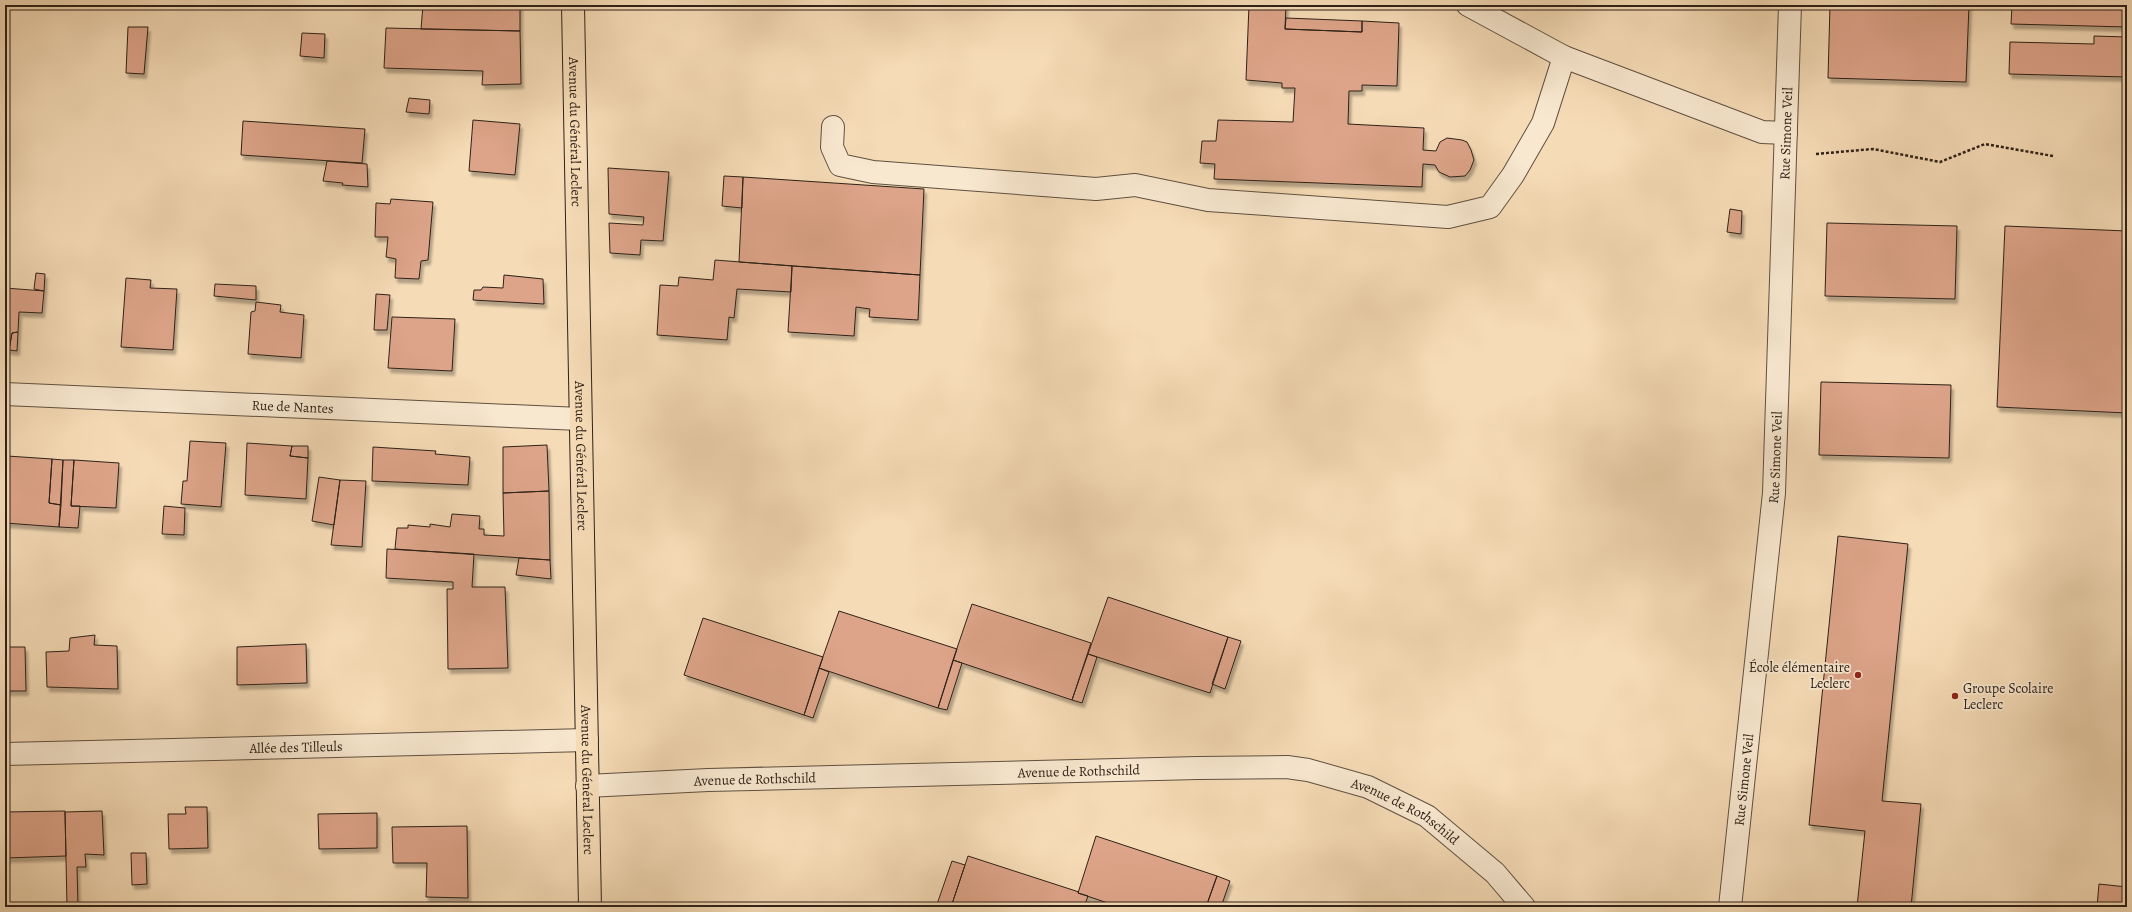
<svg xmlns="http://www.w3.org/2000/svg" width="2132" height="912" viewBox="0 0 2132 912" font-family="Alegreya,serif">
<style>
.building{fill:#dda489;stroke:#2e2118;filter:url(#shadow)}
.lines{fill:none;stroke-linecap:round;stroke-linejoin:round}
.minor-casing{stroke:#605040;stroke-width:24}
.major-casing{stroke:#2e2118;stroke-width:24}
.path{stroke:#2e2118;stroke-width:2.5;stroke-dasharray:3 2;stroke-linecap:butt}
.minor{stroke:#f8e8d0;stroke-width:22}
.major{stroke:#f5dbb6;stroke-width:22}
.poi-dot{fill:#8f2418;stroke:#f8e8d0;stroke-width:1.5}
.labels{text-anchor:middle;stroke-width:3.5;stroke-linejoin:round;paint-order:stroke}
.street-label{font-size:14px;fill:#2e2118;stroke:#f8e8d0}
.poi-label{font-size:14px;fill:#2e2118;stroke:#f8e8d0;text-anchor:end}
</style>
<defs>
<filter id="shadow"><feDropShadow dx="2.5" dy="4.5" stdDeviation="1" flood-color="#0004"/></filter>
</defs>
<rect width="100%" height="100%" fill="#f5dbb6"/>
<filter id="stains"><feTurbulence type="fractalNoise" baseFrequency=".005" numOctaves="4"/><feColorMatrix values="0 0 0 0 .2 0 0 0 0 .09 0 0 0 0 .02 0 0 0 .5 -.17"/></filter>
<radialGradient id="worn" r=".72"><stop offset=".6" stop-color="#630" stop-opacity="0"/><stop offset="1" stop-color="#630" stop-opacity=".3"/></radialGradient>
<path class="building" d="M423,5H520V31L421,29Z
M1249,5H1286L1285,29L1362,32V21L1399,23L1397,86L1362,85V91H1349L1348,124L1424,128L1423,150L1436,151L1440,142L1447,138L1462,140L1467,142L1471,150L1474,160L1470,170L1465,176L1450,177L1439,172L1435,165L1423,164L1422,187L1214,179L1215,164L1200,163L1202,141H1216L1218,120L1293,122L1295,88H1282V83L1246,80Z
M1830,5H1969L1966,82L1828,78Z
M2012,5H2127V27L2011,24Z
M1286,18L1362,21V32L1285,29Z
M128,27H148L144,74L126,73Z
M386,28L520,31L521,84L482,85L483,71L384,68Z
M302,33L325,34L324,58L300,56Z
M2094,36L2127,37V77L2009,74L2010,42L2094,44Z
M409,98L430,100L429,114L406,112Z
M473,120L520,124L515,175L469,171Z
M243,121L365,129L362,163L241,155Z
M327,161L367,164L368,187L342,185L343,183L323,181Z
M608,168L669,172L663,241L641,240L640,255L610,253L609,223L643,225L644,217L609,214Z
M724,176L743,177L742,208L722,206Z
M743,177L924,189L920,275L739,262Z
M391,199L433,202L428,260L421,261L419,279L395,278L396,259L386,257L388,237H375L376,203L390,204Z
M1730,209L1742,211L1741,234L1727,232Z
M1827,223L1957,226L1955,299L1825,296Z
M2005,226L2127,231V413L1997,407Z
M715,260L792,266L791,292L737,289L734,318L729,317L727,340L657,335L660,285L678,286L679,277L713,280Z
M792,266L920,275L918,320L869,317L870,309L856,307L854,336L788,332Z
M36,273L45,274L44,291L34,289Z
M504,275L543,279L544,304L473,300L474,290H481L483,287L503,288Z
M126,278L151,280L150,288L177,289L173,350L121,347Z
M215,284L256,286V300L214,296Z
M5,288L44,291L42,313L19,312L18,332L12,333L9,350L5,349Z
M376,294L390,295L387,330H374Z
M256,302L281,305L280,312L304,315L301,358L248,354L251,312L255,311Z
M392,317L455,319L452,371L388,368Z
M18,332L17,351L9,350L12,333Z
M1821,382L1951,385L1949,458L1819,455Z
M190,441L226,443L221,507L181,504L183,481H187Z
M247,443L292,446L290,456L308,458L306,499L245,495Z
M547,445L549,491L503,493V447Z
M292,446H308V458L290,456Z
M373,447L436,451L435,454L470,457L468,485L372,481Z
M7,456L52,459L49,503L61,505L59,527L5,523Z
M52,459L63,460L61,505L49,503Z
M63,460H74L71,506H80L78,528L59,527Z
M74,460L119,463L116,508L71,506Z
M319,477L340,480L334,525L312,521Z
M340,480L366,481L362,547L331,545Z
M549,491L550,560L395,549L397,528H408V525L430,527V524L450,527L452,514L480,516L479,529H484V535L504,536L503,493Z
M164,506L185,508L184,535L162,534Z
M1838,536L1908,544L1882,801L1921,804L1911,907H1857L1865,831L1809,825Z
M387,549L474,554L472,587H505L508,668L448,669L447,589H453V582L386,578Z
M519,558L550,560L551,579L516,575Z
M1108,597L1228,637L1210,693L1088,654Z
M972,604L1091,643L1072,700L953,660Z
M839,611L957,649L938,708L819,668Z
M703,618L823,657L804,715L684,675Z
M95,635L94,645L117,646L118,689L47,687L46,652L69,651L70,638Z
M1228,637L1241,641L1225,689L1212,684Z
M306,644L307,683L237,685V647Z
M5,647H25L26,691H5Z
M1088,654L1097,657L1082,703L1072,700Z
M953,660L962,663L947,710L938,708Z
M819,668L829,672L813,718L804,715Z
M185,807H207L208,848L169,849L168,814H186Z
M65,811L66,856L5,858V812Z
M102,811L104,855L85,854L86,867H77L78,907H67L65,812Z
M377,813V848L319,849L318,814Z
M467,826L468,898L426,897L427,863H393L392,827Z
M1096,836L1217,876L1206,907H1120L1078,893Z
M131,853H146L147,884L132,885Z
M968,856L1079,892L1078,893L1088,896L1084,907H951Z
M952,861L965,865L951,907H936Z
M1217,876L1230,881L1221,907H1206Z
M2099,884L2127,887V907H2097Z"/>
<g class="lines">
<g class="minor-casing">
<g id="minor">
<path d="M1468,5L1564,57L1762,132L1786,133"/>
<path d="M833,127L832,147L840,165L873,172L1096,189L1135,185L1208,200L1448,217L1490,207L1513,175L1543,123L1564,57"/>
<path id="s1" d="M5,394L580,419"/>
<path id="s2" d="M5,754L587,740"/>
<path id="s3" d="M587,786L708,780L1198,768L1287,767L1308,770L1368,787L1427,816L1495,873L1524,907"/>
<path id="s4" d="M1730,907L1774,493L1790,5"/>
</g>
</g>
<g class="major-casing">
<g id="major">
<path id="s5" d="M573,5L590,907"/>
</g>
</g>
<path class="path" d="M1816,154L1873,149L1940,162L1985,144L2053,156"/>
<use href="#minor" class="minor"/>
<use href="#major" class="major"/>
</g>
<g class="poi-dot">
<circle cx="1858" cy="675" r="4"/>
<circle cx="1955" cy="696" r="4"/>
</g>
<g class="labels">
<g class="street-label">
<text dy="5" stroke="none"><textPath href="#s5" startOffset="127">Avenue du Général Leclerc</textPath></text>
<text dy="5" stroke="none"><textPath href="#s4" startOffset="776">Rue Simone Veil</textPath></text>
<text dy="5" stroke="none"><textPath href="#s1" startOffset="288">Rue de Nantes</textPath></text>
<text dy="5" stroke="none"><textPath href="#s5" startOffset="451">Avenue du Général Leclerc</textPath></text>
<text dy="5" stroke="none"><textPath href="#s4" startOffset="452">Rue Simone Veil</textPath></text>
<text dy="5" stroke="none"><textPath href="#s2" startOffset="291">Allée des Tilleuls</textPath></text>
<text dy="5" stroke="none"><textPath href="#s3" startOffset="492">Avenue de Rothschild</textPath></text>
<text dy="5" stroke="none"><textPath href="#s3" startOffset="168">Avenue de Rothschild</textPath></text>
<text dy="5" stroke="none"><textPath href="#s4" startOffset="128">Rue Simone Veil</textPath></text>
<text dy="5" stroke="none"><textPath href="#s5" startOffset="775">Avenue du Général Leclerc</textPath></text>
<text dy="5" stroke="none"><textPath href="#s3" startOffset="828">Avenue de Rothschild</textPath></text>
</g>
<g class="poi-label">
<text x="1850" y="672">École élémentaire<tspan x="1850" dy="16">Leclerc</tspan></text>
<text x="1963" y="693" text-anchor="start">Groupe Scolaire<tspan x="1963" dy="16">Leclerc</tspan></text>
</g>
</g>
<rect width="2132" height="912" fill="none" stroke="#f5dbb6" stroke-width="20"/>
<rect x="6" y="6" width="2120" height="900" fill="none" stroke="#2e2118" stroke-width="2"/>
<rect x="10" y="10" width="2112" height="892" fill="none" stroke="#2e2118"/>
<rect width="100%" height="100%" filter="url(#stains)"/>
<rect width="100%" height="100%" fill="url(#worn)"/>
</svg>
